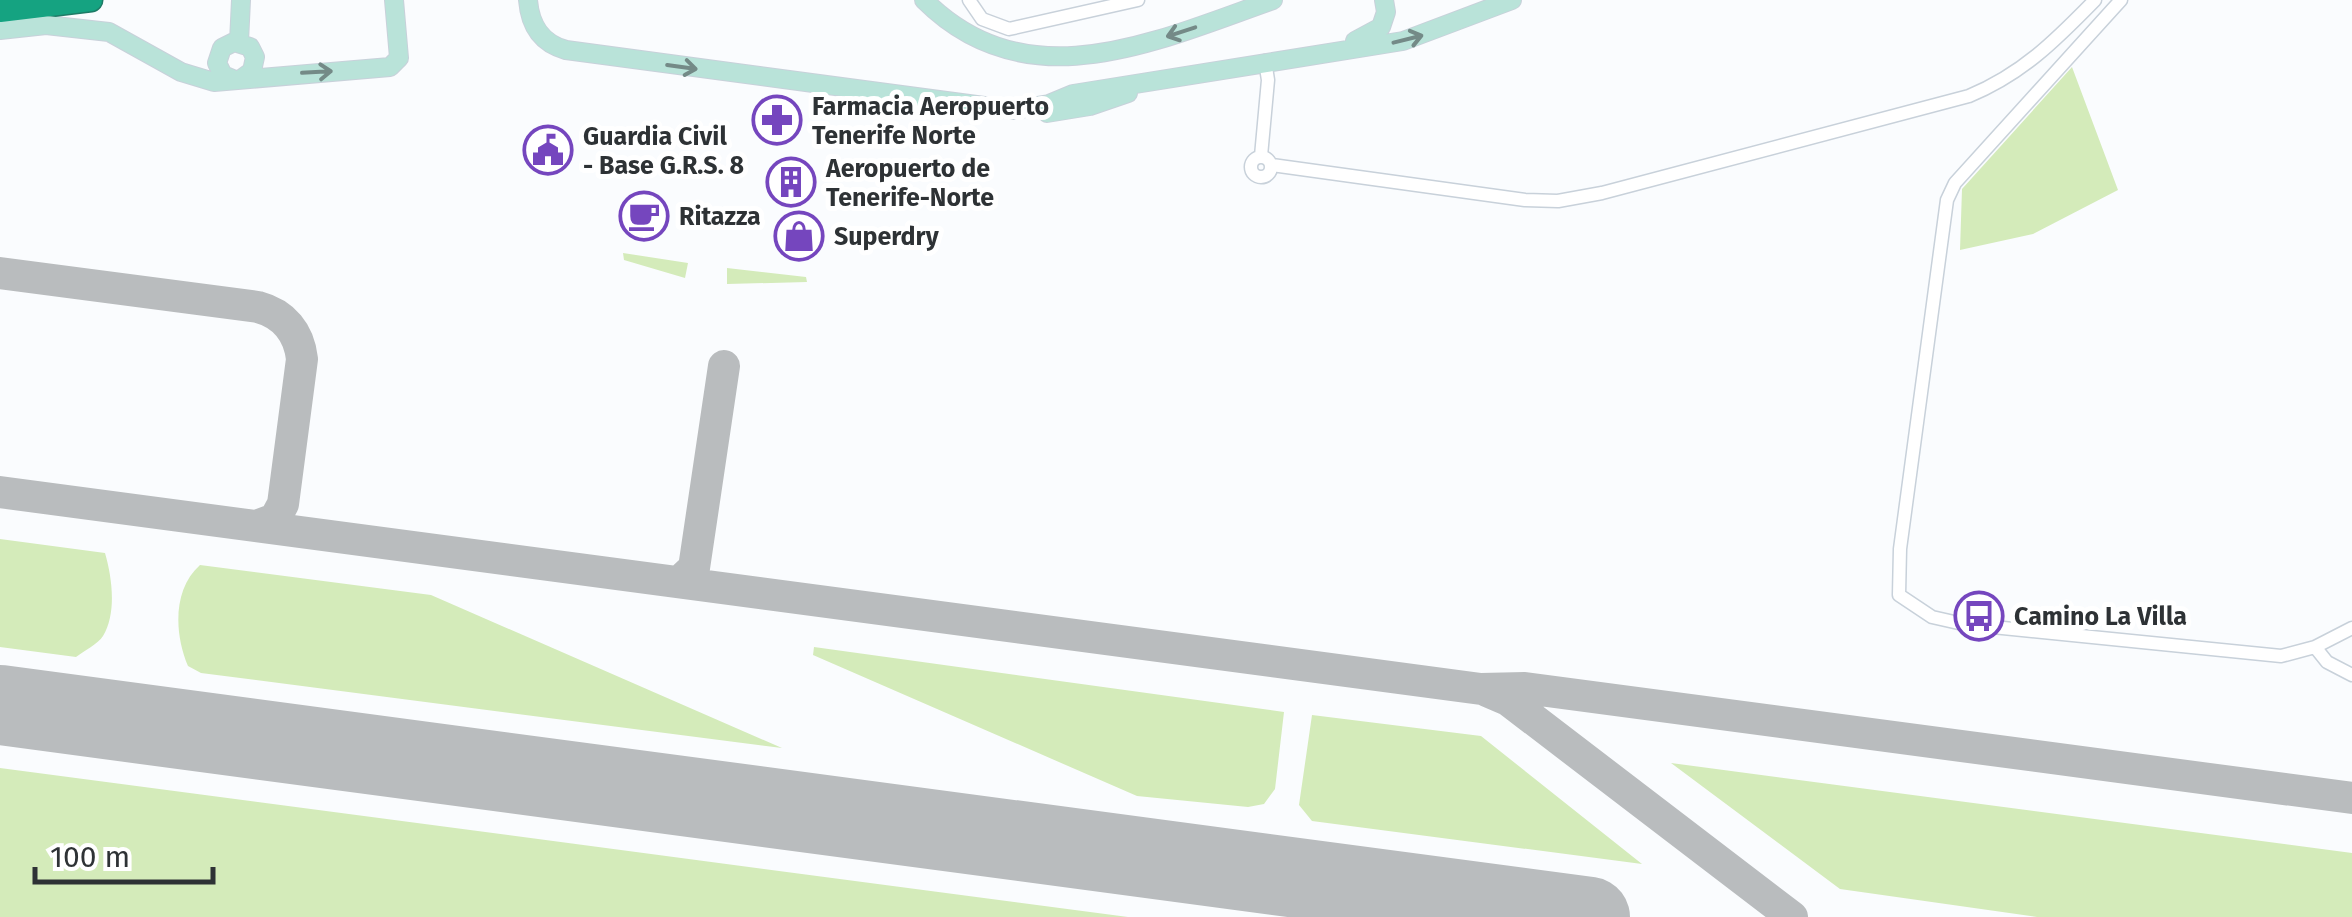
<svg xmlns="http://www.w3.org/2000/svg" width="2352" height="917" viewBox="0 0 2352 917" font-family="'Fira Sans',sans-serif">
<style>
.green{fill:#d4ebba}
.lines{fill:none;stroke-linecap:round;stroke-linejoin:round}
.taxiway{stroke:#b9bcbe;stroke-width:32}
.runway{stroke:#b9bcbe;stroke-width:80}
.minor-casing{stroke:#c8d1da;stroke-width:15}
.secondary-casing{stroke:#c8d1da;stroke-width:20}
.motorway-casing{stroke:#1e7b66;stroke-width:25}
.minor{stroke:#fff;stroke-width:12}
.secondary{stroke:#b9e3d9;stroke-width:18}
.motorway{stroke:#15a381;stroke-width:22}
.oneway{stroke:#748a87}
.labels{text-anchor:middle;stroke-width:10;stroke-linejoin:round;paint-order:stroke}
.poi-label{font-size:25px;font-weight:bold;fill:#2e3235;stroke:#fff;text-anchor:start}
</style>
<rect width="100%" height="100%" fill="#fafcfe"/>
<path class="green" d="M2072,67L2118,190L2033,234L1960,250L1962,189Z
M623,253L688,263L685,278L624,260Z
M727,268L806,277L807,282L727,284Z
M0,539L105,553C112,577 117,613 103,636C98,644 84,651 76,657L0,647Z
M200,565L431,595L782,748L201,673L188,666C174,633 173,589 200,565Z
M814,647L1284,712L1275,789L1264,804L1248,807L1137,796L813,655Z
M1312,715L1481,736L1642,864L1312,821L1299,805Z
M1671,763L2352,853V917H2037L1840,889Z
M0,768L1128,917H0Z"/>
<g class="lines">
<path class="taxiway" d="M0,273L258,307C284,314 299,332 302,359L283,504L275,519L256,526
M0,492L1481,689L1525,688L2352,798
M679,582L694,568L724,366
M1487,691L1508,700L1792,917"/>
<path class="runway" d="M0,705L1590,917"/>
<g class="minor-casing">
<path id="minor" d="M969,0L982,19L1009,29L1138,0
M2121,0L1955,183L1947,200L1900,549L1899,595L1932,617L1963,624L2281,656L2315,647L2352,628
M1261,156L1268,80L1265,61
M1251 167a10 10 0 1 1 20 0a10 10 0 1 1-20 0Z
M1272,165L1525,200L1558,201L1602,193L1969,96C2022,74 2055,41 2095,0
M2315,647L2327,662L2352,675"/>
</g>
<g class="secondary-casing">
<path id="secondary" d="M528,0C530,25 541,43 566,50L1014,110L1049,104L1073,94L1403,41L1512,0
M924,0C1027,103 1156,41 1273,0
M0,30L46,25L109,32L181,72L214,82L390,67L399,58L394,0
M1355,41L1381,27L1386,12L1384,0
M239,42L241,0
M235,80L223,75L217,63L222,48L234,42L250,47L255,57L252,71L241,79
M1047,113L1090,106L1128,93"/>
</g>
<g class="motorway-casing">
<path id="motorway" d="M0,11L91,0"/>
</g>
<use href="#minor" class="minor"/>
<use href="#secondary" class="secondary"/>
<use href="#motorway" class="motorway"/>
</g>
<defs><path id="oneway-shaft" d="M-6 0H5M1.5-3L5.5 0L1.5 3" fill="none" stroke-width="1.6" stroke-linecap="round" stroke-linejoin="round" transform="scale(2.5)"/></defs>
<g class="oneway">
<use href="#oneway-shaft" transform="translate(1181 32) rotate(162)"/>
<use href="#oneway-shaft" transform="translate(1408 39) rotate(-14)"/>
<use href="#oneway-shaft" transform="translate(682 67) rotate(8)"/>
<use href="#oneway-shaft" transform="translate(317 72) rotate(-3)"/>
</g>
<defs>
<g id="pharmacy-ring" transform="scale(2.5)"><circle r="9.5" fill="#fff" stroke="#7546be" stroke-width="1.5"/><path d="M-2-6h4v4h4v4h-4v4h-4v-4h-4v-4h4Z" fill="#7546be"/></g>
<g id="civic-ring" transform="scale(2.5)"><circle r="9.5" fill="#fff" stroke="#7546be" stroke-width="1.5"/><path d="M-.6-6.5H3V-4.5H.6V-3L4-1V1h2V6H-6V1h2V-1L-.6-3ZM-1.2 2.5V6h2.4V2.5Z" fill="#7546be"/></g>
<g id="building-ring" transform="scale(2.5)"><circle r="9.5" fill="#fff" stroke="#7546be" stroke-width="1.5"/><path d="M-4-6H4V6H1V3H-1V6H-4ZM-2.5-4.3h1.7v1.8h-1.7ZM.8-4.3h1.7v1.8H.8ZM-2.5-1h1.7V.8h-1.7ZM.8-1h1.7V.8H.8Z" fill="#7546be"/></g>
<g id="cafe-ring" transform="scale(2.5)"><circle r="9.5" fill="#fff" stroke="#7546be" stroke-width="1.5"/><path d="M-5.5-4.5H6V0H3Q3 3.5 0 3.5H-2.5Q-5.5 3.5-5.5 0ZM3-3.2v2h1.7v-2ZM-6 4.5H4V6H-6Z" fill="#7546be"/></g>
<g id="shop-ring" transform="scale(2.5)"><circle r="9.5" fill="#fff" stroke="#7546be" stroke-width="1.5"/><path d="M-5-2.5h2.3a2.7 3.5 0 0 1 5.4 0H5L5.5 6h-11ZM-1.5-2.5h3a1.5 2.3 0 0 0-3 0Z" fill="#7546be"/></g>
<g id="bus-ring" transform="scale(2.5)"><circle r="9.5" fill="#fff" stroke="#7546be" stroke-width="1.5"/><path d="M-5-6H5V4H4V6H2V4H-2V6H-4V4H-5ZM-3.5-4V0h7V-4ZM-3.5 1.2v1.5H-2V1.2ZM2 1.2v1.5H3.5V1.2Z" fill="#7546be"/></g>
</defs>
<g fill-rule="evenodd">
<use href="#pharmacy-ring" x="777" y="120"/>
<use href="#civic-ring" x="548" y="150"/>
<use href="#building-ring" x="791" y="182"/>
<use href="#cafe-ring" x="644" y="216"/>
<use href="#shop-ring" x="799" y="236"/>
<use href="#bus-ring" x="1979" y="616"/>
</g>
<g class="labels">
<g class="poi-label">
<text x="812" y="115">Farmacia Aeropuerto<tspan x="812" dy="29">Tenerife Norte</tspan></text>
<text x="583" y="145">Guardia Civil<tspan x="583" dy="29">- Base G.R.S. 8</tspan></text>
<text x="826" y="177">Aeropuerto de<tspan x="826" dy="29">Tenerife-Norte</tspan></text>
<text x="679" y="225">Ritazza</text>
<text x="834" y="245">Superdry</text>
<text x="2014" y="625">Camino La Villa</text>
</g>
</g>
<path d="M35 867v15h178v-15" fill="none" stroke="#2e3235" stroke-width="5"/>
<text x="50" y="867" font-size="30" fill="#2e3235" stroke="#ffffff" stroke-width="8" paint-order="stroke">100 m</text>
</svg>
